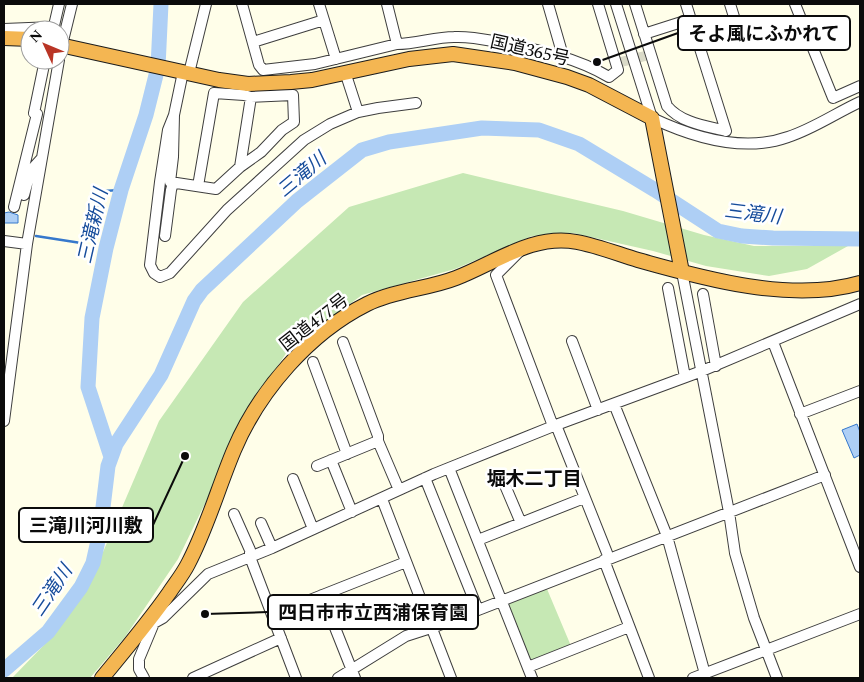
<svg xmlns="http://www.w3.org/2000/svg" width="864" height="682" viewBox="0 0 864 682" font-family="Spectral,'Noto Sans JP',serif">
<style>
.green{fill:#c6e8b4}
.water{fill:#aecff5;stroke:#3678cc}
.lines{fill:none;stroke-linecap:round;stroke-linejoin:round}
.stream{stroke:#3678cc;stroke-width:2.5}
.river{stroke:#aecff5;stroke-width:15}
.minor-tunnel{stroke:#dadac8;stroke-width:10;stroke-dasharray:10 5;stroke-linecap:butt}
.minor-casing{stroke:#3e3e3e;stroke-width:12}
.highway-casing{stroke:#1c1c1c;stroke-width:16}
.minor{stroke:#fff;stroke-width:10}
.highway{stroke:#f4b652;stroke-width:14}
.labels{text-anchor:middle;stroke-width:5;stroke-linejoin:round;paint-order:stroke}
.street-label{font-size:18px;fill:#0b0b0b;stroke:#fff}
.water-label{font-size:19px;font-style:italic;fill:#164c9b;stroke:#fff}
.neighbourhood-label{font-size:19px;font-weight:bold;fill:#0b0b0b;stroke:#fff}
.leader{fill:none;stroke:#0b0b0b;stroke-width:2}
.callout-dot{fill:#0b0b0b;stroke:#fff;stroke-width:2}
.callout{fill:#fff;stroke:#0b0b0b;stroke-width:2}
.callout-label{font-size:19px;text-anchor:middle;font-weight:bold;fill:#0b0b0b}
</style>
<rect width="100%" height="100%" fill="#fffee9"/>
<path class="green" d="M463,173L623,211L704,235L754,246H848L807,269L769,276L706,266L653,251L573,233L532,236L455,269L362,295L289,349L242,419L211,491L178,559L125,637L90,678H12L44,645L103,552L159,421L243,302L349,207Z
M547,589L571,646L532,661L528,660L508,606L510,603Z"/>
<path class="water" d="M9,212L18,215V223H4V213Z
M857,424L860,432V455L854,458L842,430Z"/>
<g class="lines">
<path class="stream" d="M36,236L81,243L86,236L103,191L121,190"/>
<path class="river" d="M111,457L88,387L92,318L106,248L121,190L146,115L158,67L161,4
M4,670L48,632L81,587L93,563L100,532L108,466L116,444L161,375L194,301L202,290L297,201L362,150L389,142L482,128L539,130L579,144L655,190L718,231L742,236L773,238L860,239"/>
<path class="minor-tunnel" d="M621,62L645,56"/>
<g class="minor-casing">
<path id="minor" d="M242,4L259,65L263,70L315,64L397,44C416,44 435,37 454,37C471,36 487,40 504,43C540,50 577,58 609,77L618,70L598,4
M319,4L336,59
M387,4L397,44
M548,4L561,49V56
M616,4L652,118C694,138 743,153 788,137C813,129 836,113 860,102
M635,4L667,106C681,123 706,126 726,131
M686,4L726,131
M730,4L735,20
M795,4L833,98L860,86
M4,29L54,27
M53,30L59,4
M644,34L691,19
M253,42L324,20
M60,53L72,4
M183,72L174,115L173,157L170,182L216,189L240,167L261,152L282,130L294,122L293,95L251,97L244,95L214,93L198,186
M189,73L206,4
M347,78L358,112
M174,115L168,130L160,182L150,265L154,273L160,277L170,273L227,210L304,140L330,124L358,112L378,108L416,103
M240,167L251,97
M24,195L31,170L41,159
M14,207L37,114L34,113L45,60
M165,236L171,190L173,183
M4,241L27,244
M520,251L496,275L553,426
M682,272L729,512L735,553L744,584L754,618L777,678
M668,288L685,377
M703,294L716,366
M572,341L598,410
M343,342L378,436V441
M773,342L860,567
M313,362L347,454
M614,404L667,536L705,674
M800,414L860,391
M4,421L27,244L59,60
M556,425L609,558
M331,460L352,512
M317,466L378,441L399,490
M449,468L532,678
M425,478L478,610
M293,479L313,529
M504,483L521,523
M382,499L451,678
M234,514L250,550V557L296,678
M261,523L272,548
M478,540L584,498
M604,560L649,678
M322,595L355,678
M272,615L406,562
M150,620L154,623L163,618L208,574L272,548L434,474L556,425L702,371L860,304
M528,667L629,627
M144,678L139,669V659L154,623
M193,678L281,638
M338,678L406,636L437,626L825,475
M693,678L860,614"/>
</g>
<g class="highway-casing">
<path id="highway" d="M4,38L30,39
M60,45L219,80L248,84L291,82L312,80L409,59L453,54L515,63L567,77L589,85L652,118L682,272
M102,678C125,650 148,623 169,593C175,584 183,574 188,564C207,528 218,488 234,450C259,391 309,333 367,304C395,290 428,289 456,278C495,263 534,233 577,242C598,246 618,254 638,260C705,279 792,303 860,283"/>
</g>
<use href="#minor" class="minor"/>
<use href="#highway" class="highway"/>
</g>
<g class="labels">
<g class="street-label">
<text transform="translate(530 50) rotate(13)" y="6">国道365号</text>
<text transform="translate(314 322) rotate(-38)" y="6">国道477号</text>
</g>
<g class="water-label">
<text transform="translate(301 174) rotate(-40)" y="7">三滝川</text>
<text transform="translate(753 213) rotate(7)" y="7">三滝川</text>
<text transform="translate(92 226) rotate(-77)" y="7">三滝新川</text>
<text transform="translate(51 590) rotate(-56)" y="7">三滝川</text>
</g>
<g class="neighbourhood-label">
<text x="534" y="485">堀木二丁目</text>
</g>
</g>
<path class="leader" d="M597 62L678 33M185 456L153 525M205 614L268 612"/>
<g class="callout-dot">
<circle cx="597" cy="62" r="5"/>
<circle cx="185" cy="456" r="5"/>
<circle cx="205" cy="614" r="5"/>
</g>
<g class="callout">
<rect x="678" y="16" width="172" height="34" rx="5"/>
<rect x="19" y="508" width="134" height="34" rx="5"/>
<rect x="268" y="595" width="210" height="34" rx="5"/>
</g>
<g class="callout-label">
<text x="764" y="40">そよ風にふかれて</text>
<text x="86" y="532">三滝川河川敷</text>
<text x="373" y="619">四日市市立西浦保育園</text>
</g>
<rect width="864" height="682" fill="none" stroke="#0b0b0b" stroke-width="10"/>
<g transform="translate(45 45) rotate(314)"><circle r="24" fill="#ffffff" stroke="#9d9d9d"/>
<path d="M0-4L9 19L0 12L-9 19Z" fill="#b93525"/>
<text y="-8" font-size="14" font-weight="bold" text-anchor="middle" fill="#0b0b0b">N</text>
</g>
</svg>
